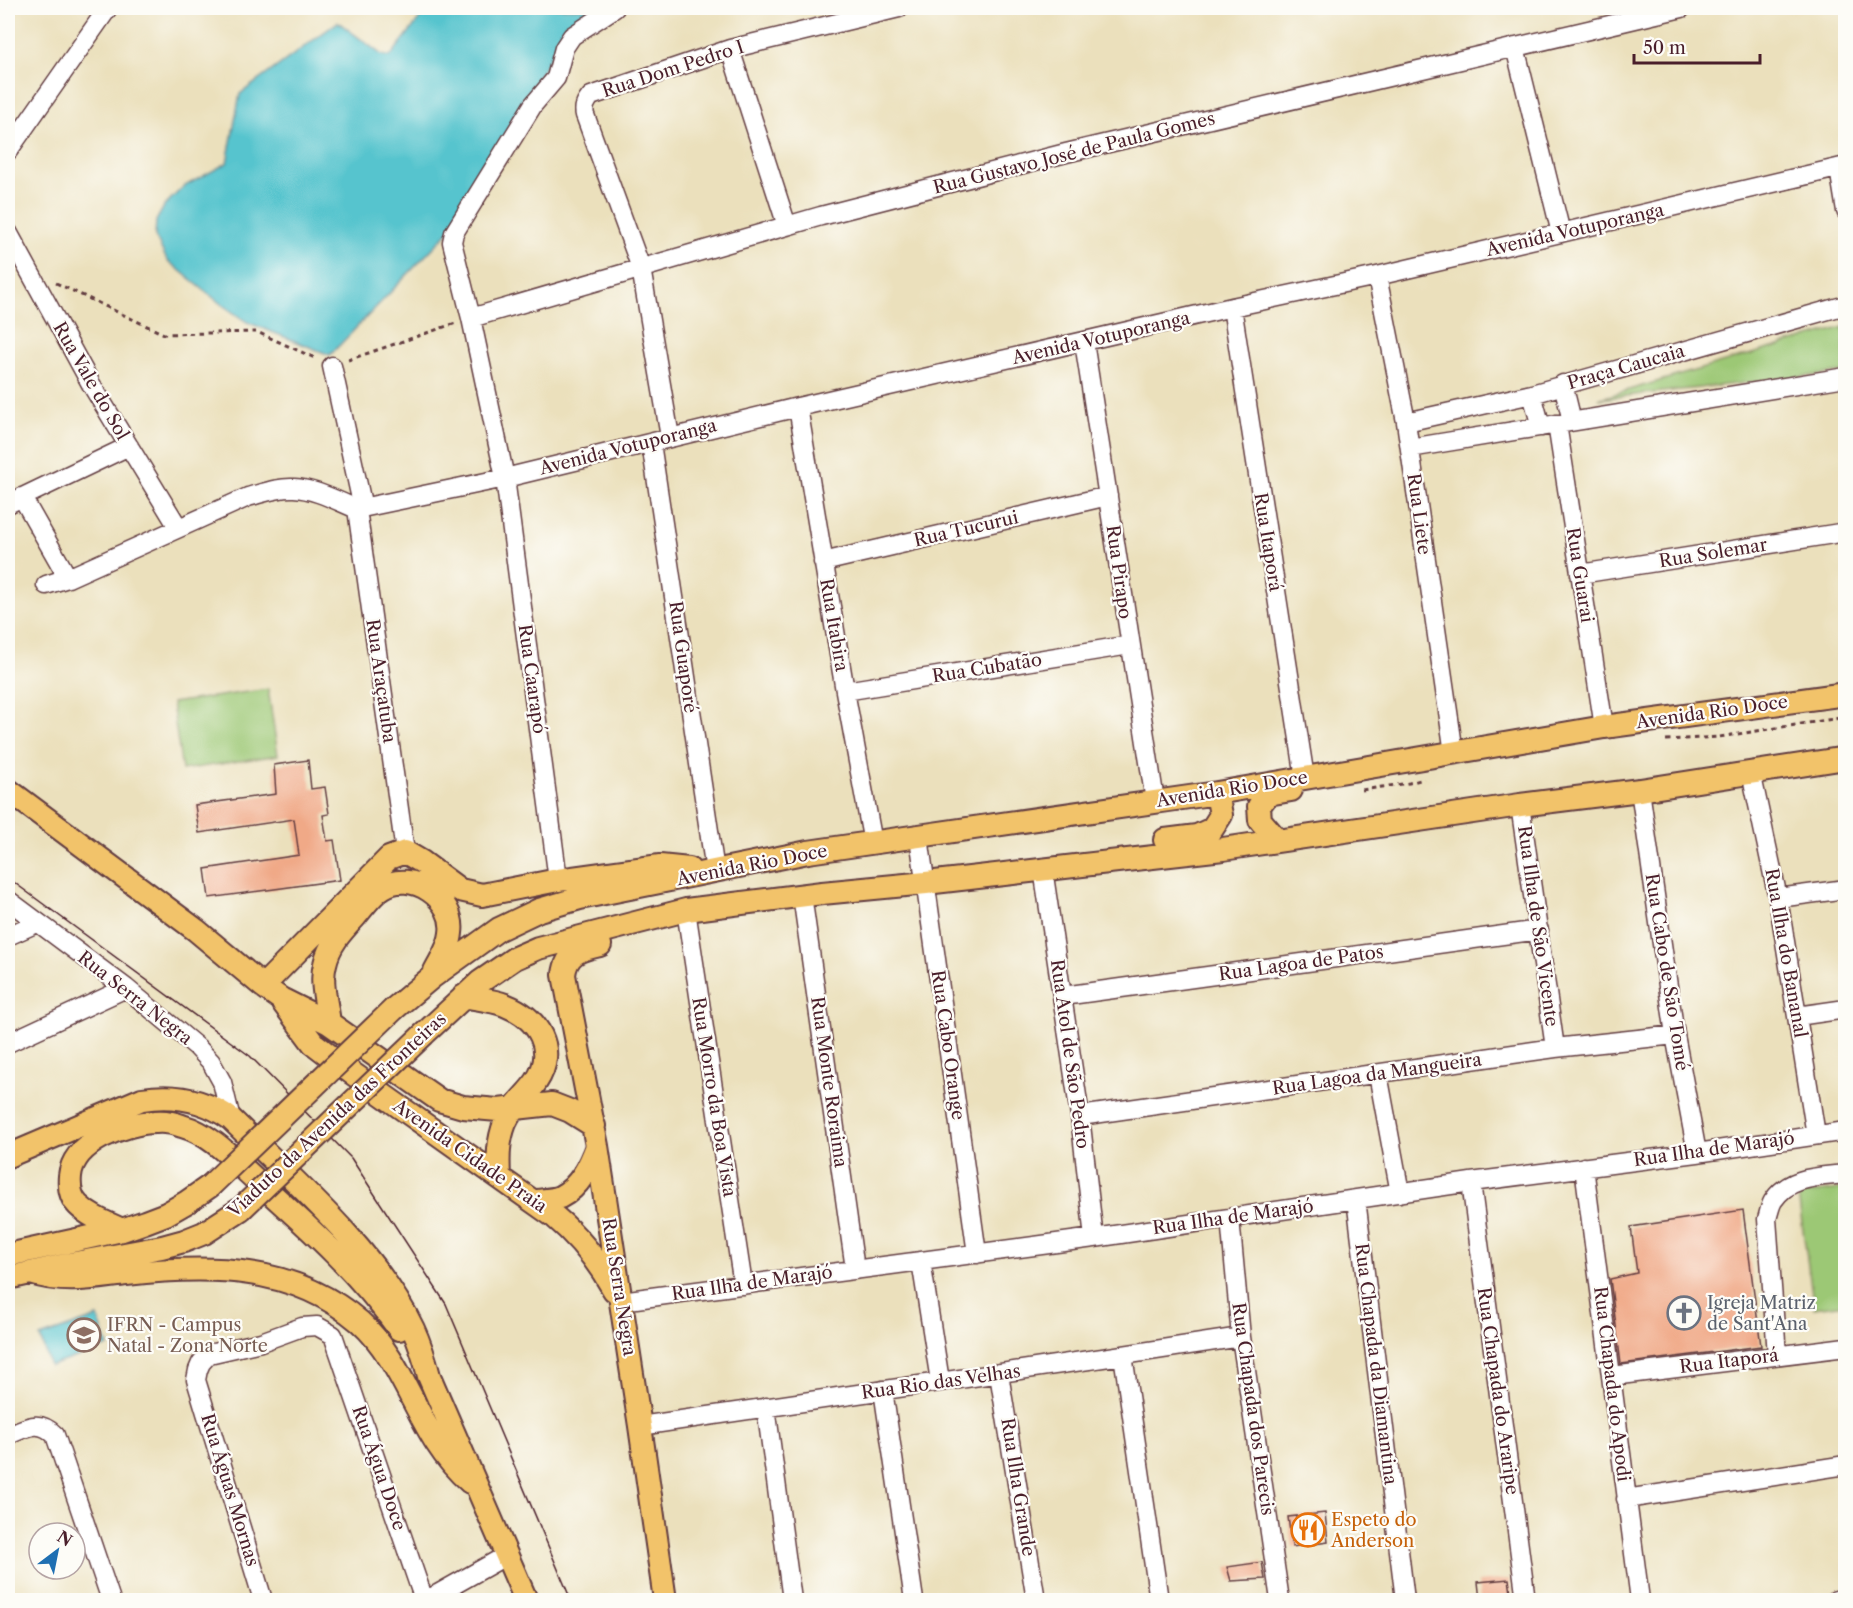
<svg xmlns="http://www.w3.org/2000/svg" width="1853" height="1608" viewBox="0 0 1853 1608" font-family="'Libre Caslon Text',serif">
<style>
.green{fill:#9cc875;stroke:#737450;stroke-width:1.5}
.water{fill:#57c4ce;stroke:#50727c;stroke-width:1.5}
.building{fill:#f0a987}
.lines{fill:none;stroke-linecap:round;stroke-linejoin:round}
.minor-casing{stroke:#623c41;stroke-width:21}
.major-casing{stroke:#623c41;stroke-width:26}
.path{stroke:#623c41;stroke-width:3;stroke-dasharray:4.5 4.5;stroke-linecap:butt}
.minor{stroke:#fff;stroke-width:18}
.major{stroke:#f2c36a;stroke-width:22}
.tram{stroke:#4a1f2b;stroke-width:1.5}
.major-bridge-casing{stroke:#623c41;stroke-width:26;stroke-linecap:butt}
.major-bridge{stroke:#f2c36a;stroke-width:22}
.labels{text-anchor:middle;stroke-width:4.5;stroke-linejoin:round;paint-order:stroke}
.street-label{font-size:18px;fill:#4a1f2b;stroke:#fdfcf7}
.worship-label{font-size:18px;fill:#5b616d;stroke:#fdfcf7;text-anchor:start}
.education-label{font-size:18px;fill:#785e54;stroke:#fdfcf7;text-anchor:start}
.food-label{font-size:18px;fill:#c56008;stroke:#fdfcf7;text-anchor:start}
</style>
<rect width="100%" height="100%" fill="#fdfcf7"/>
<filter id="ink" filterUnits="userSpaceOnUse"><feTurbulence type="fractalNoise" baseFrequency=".0167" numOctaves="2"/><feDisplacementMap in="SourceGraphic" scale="12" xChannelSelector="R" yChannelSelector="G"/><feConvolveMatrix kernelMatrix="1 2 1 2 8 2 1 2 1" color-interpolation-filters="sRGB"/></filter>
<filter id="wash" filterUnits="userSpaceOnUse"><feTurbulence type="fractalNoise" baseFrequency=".008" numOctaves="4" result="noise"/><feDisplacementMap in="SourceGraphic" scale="24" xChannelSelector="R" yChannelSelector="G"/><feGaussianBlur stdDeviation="1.35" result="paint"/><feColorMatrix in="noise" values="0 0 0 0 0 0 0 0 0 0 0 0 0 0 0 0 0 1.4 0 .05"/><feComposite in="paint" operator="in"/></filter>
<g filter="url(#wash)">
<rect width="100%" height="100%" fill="#ebe0bc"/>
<path class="green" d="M1844,327L1845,372L1598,399Z
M268,689L278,755L182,770L172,703Z
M1845,1188V1304L1814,1308L1798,1195Z"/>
<path class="water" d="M428,8H604L561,38L455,225L330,355L247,322L221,304L167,260L155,236L156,221L165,205L183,187L227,163L240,94L338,22L382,55L390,57Z
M98,1317L108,1346L50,1366L40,1337Z"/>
<g id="blocks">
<path class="building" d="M308,760L311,789L325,787L329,814L323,815L327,841L334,840L340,880L209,898L205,869L299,855L294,819L199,833L195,805L276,794L274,765Z
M1743,1210L1761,1346L1621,1364L1610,1279L1637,1273L1631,1227Z
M1325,1513L1328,1542L1292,1547L1288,1517Z
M1262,1562L1265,1579L1231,1581L1227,1567Z
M1509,1579L1512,1600H1480L1478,1582Z"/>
</g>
</g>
<g filter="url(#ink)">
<use href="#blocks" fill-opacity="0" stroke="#623c41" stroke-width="1.5"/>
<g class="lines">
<g class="minor-casing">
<path id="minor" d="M1515,47L1561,233
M730,49L787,226
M8,151L108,8
M1839,168L1846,211
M8,232L91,384L178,527
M1377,276L1406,422L1454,753
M1232,307L1305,778
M471,318L821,216L1066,153L1682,8
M1084,342L1155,801
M332,366L363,508
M1563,384L1572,421
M1532,394L1541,427
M798,407L845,691L873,843
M1406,422L1532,394L1846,305
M1557,424L1604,727
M670,437L641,268L585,115C583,107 586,102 591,96L730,49L899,8
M651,443L715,871
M1410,448L1846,377
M22,497L68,578
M8,504L129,446
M357,509L505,478L798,407L1232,307L1377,276L1846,166
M357,509L405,852
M823,562L1108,496
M1580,574L1846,532
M46,585L68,578L248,497C263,493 278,487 294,488C316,489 337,501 357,509
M845,691L1130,645
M1751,772L1778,898L1816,1135
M1640,790L1675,1035L1697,1153
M1520,805L1555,1048
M919,837L977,1254
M1043,869L1080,1116L1094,1238
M558,880L505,478L471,318L452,242L454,233L533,105L556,78L564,48L572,36L615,8
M802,895L855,1269
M1778,898L1846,889
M8,900L126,988L197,1047L211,1062L222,1082L231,1119
M686,910L743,1285
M8,936L37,923
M1063,996L1539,930
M1797,1016L1846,1009
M8,1043L126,988
M1378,1074L1400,1193
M1080,1116L1555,1048L1675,1035
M1584,1167L1640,1600
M1471,1182L1526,1600
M1356,1199L1405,1600
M1230,1218L1241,1337L1280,1600
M921,1261L940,1381
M621,1301L1094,1238L1471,1182L1697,1153L1846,1131
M1123,1355L1159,1600
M1777,1355L1767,1219C1769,1213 1770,1206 1773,1201C1789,1176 1819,1177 1846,1174
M999,1374L1036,1600
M1612,1376L1846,1347
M883,1390L914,1600
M766,1407L792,1600
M640,1426L1123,1355L1241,1337
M8,1435C26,1428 39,1418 55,1435L111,1600
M1626,1499L1846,1465
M263,1600L196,1380L198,1370L201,1363L209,1354L261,1342L302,1327L317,1326L333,1335L424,1600
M427,1600L507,1555
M1836,1600L1846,1599"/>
</g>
<g class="major-casing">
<path id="major" d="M8,790L196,930L263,986L281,999L329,1023L439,1100L463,1107L498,1110L552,1104L570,1111L594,1126
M1165,840L1197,836L1212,829L1221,815L1217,793
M1278,841L1260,820L1259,806L1268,794L1291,790
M600,945C581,949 566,953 564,975L597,1146L640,1426L665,1600
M263,986L389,858L405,852L422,862L460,890L482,895L558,880L660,866L689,869
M464,996C477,999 492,1000 505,1005C538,1018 558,1049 536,1082C526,1096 512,1106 505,1123C498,1141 498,1157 499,1177
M284,1004L313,1043L352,1073L555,1217C580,1238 598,1261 614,1290
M395,1008L432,977L499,929L539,910L580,898L808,852L1217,793L1604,727L1846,694
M329,1023C327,1004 320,983 325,964C329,945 341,932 354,918C361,910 372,894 382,888C411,868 456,899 451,933C450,947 441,959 435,971
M424,1034L480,982L515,958L538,948L686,910L822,893L926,883L1223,849L1520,805L1640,790L1846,758
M8,1156L142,1099C175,1094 204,1099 231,1119C293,1180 376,1251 413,1329C420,1344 425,1360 429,1376L526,1600
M535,1201C543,1200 553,1200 560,1197C580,1187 590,1165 597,1146
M122,1230C107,1223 90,1217 78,1205C71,1198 69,1187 70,1176C73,1142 125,1123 155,1122C164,1121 174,1123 182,1126C211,1134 233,1159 255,1179C307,1226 359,1272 399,1329
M8,1255L122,1230L145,1222L166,1214L187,1202L210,1186
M31,1273C64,1284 93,1278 126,1274C208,1265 293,1264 360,1322C409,1366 418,1438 470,1482
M8,1278L70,1264L162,1247L184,1241L204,1233L241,1209"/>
</g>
<path class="path" d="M56,283L164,334L257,332L317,359
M348,360L456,323
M1666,740L1719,737L1846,717
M1362,790L1409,783L1424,779"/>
<use href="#minor" class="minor"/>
<use href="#major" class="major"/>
<path class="tram" d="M8,878L250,1056L351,1158L446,1304L571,1600"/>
<g class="major-bridge-casing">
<path id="major-bridge" d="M210,1186L395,1008
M241,1209L424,1034"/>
</g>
<use href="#major-bridge" class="major-bridge"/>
</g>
</g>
<defs>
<g id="church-ring" transform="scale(1.725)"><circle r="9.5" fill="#fdfcf7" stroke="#6b7280" stroke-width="1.5"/><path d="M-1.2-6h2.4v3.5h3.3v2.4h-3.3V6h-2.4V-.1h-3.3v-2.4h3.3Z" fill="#6b7280"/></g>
<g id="university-ring" transform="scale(1.725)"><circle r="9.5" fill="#fdfcf7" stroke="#8d6e63" stroke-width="1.5"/><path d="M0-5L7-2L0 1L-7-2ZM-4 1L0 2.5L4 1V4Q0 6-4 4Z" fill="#8d6e63"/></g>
<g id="restaurant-ring" transform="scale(1.725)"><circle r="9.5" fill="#fdfcf7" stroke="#e8710a" stroke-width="1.5"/><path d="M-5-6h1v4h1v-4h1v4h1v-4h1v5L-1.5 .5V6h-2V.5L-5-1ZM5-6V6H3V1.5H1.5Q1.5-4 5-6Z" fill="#e8710a"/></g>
</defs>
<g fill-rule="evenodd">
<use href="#church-ring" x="1684" y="1313"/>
<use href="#university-ring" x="84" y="1335"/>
<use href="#restaurant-ring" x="1308" y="1530"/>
</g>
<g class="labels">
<g class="street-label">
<text transform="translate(673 69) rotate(-18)" y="6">Rua Dom Pedro I</text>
<text transform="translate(1074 153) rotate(-14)" y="6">Rua Gustavo José de Paula Gomes</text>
<text transform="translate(1575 230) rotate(-13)" y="6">Avenida Votuporanga</text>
<text transform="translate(1101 338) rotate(-13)" y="6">Avenida Votuporanga</text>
<text transform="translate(1626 367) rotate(-16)" y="6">Praça Caucaia</text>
<text transform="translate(91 381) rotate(60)" y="6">Rua Vale do Sol</text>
<text transform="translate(628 447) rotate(-14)" y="6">Avenida Votuporanga</text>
<text transform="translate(1419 514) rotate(82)" y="6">Rua Liete</text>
<text transform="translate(966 529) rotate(-13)" y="6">Rua Tucurui</text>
<text transform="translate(1268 542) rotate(81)" y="6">Rua Itaporá</text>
<text transform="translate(1713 553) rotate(-9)" y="6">Rua Solemar</text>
<text transform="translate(1119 572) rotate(82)" y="6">Rua Pirapo</text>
<text transform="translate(1580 575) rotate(81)" y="6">Rua Guarai</text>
<text transform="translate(834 625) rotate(80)" y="6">Rua Itabira</text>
<text transform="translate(683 657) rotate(82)" y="6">Rua Guaporé</text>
<text transform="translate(987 668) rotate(-9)" y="6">Rua Cubatão</text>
<text transform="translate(532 679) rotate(82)" y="6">Rua Caarapó</text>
<text transform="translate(381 681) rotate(82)" y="6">Rua Araçatuba</text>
<text transform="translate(1712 712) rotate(-8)" y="6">Avenida Rio Doce</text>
<text transform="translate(1232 789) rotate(-9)" y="6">Avenida Rio Doce</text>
<text transform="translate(752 865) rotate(-11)" y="6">Avenida Rio Doce</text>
<text transform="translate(1538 926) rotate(82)" y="6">Rua Ilha de São Vicente</text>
<text transform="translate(1786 953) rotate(80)" y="6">Rua Ilha do Bananal</text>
<text transform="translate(1301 963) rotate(-8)" y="6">Rua Lagoa de Patos</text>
<text transform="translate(1667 972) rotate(81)" y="6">Rua Cabo de São Tomé</text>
<text transform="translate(135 998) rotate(38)" y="6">Rua Serra Negra</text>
<text transform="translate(948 1045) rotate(82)" y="6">Rua Cabo Orange</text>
<text transform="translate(1070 1054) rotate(82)" y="6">Rua Atol de São Pedro</text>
<text transform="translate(1377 1074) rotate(-8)" y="6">Rua Lagoa da Mangueira</text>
<text transform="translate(829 1082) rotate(82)" y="6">Rua Monte Roraima</text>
<text transform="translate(714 1097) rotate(81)" y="6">Rua Morro da Boa Vista</text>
<text transform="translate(337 1115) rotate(-43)" y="6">Viaduto da Avenida das Fronteiras</text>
<text transform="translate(1714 1149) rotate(-8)" y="6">Rua Ilha de Marajó</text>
<text transform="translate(470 1156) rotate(35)" y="6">Avenida Cidade Praia</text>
<text transform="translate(1233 1217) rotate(-8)" y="6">Rua Ilha de Marajó</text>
<text transform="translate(752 1283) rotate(-8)" y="6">Rua Ilha de Marajó</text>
<text transform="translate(619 1287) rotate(81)" y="6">Rua Serra Negra</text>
<text transform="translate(1729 1361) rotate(-7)" y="6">Rua Itaporá</text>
<text transform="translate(1376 1364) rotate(83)" y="6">Rua Chapada da Diamantina</text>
<text transform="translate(941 1382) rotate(-8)" y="6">Rua Rio das Velhas</text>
<text transform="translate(1612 1384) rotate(83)" y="6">Rua Chapada do Apodi</text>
<text transform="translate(1498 1391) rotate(82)" y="6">Rua Chapada do Araripe</text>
<text transform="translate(1253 1409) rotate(82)" y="6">Rua Chapada dos Parecis</text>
<text transform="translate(379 1468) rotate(71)" y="6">Rua Água Doce</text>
<text transform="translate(1018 1487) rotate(81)" y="6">Rua Ilha Grande</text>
<text transform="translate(230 1490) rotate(73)" y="6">Rua Águas Mornas</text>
</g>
<g class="worship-label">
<text x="1707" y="1309">Igreja Matriz<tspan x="1707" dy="21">de Sant'Ana</tspan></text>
</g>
<g class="education-label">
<text x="107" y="1331">IFRN - Campus<tspan x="107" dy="21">Natal - Zona Norte</tspan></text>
</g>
<g class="food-label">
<text x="1331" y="1526">Espeto do<tspan x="1331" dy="21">Anderson</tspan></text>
</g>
</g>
<rect width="1853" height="1608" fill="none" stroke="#fdfcf7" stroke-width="30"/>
<g transform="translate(57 1551) rotate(32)"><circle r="28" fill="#fdfcf7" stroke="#b5a4a5" stroke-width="1.5"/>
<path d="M0-4.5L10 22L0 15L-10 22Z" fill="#1f6fb2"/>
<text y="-9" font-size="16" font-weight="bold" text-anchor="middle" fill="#4a1f2b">N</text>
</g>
<path d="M1634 54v9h126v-9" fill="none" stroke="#4a1f2b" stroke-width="3"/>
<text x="1643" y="54" font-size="18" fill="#4a1f2b" stroke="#fdfcf7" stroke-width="4.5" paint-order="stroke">50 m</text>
</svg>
